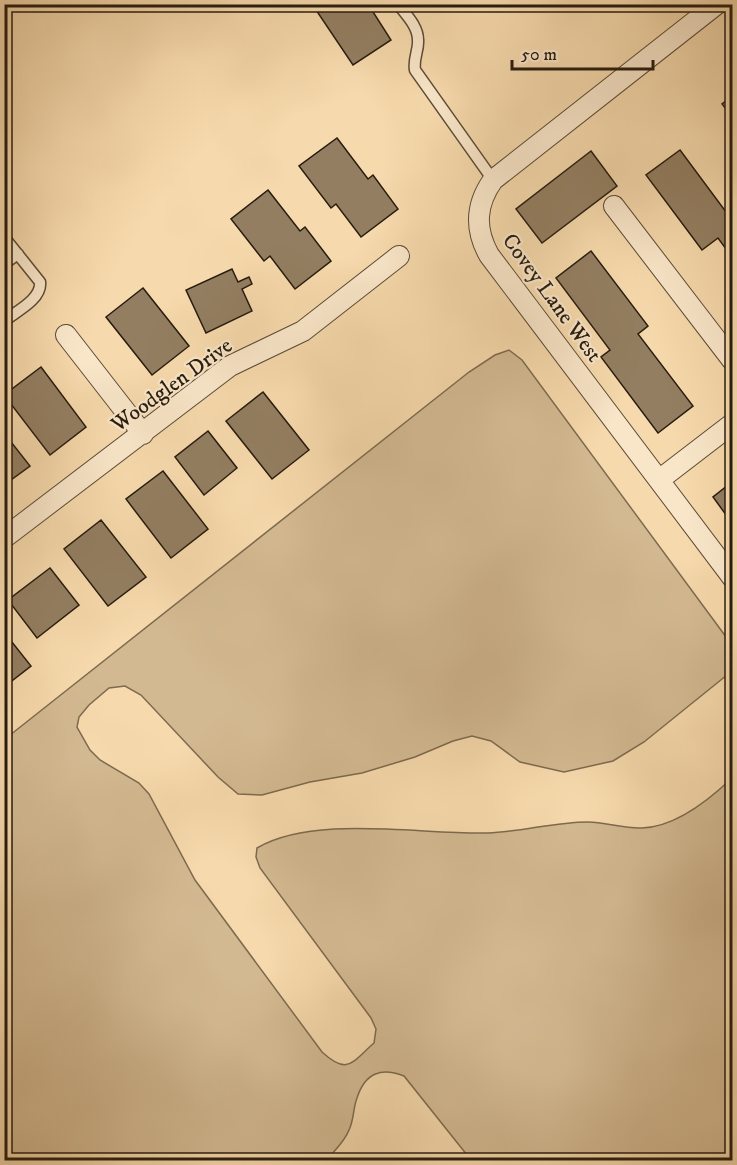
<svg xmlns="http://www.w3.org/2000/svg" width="737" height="1165" viewBox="0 0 737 1165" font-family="'IM FELL DW Pica',serif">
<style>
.green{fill:#d3b991;stroke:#7d6a50;stroke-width:1.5}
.building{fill:#937e61;stroke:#271c0f;stroke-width:1.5}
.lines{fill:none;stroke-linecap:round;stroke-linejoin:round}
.lane-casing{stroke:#5b4b36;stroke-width:13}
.street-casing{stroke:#5b4b36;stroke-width:22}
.lane{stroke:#f9e6c9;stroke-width:10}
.street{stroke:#f9e6c9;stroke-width:20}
.labels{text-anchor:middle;stroke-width:4.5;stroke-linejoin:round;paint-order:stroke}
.street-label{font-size:22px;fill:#271c0f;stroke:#f9e6c9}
</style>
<rect width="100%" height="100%" fill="#f6d9ac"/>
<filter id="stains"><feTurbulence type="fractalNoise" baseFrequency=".00333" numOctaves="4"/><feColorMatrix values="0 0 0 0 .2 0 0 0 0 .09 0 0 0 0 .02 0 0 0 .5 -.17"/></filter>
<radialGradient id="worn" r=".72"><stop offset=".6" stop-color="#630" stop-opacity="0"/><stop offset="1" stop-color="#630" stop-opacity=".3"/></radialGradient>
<path class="green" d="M509,350L522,360L732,645V671L644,742L613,761L564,772L520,762L491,741L472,736L453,741L415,757L362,773L310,782L262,795L238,794L218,777L141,695L125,686L109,688L89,705L79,717L77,727L90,750L100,760L139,783L149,794L195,880L322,1052C348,1076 352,1062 374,1043L376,1029L371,1018L260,868L256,857L257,848C315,814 422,835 488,833C521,832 554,822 588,822C605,822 625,829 642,828C675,827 710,799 732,778V1160H471L404,1076C381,1067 365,1073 357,1098C353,1108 354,1120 349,1130C345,1141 334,1151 327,1160H5V739L469,372L495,355Z"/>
<path class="building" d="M312,4H368L391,40L353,65Z
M732,96V117L722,104Z
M337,138L368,179L373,175L398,209L361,237L336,204L331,208L299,166Z
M680,150L732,220V257L718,238L702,250L646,175Z
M591,151L617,186L542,243L516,209Z
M268,190L300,231L305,227L331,261L295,289L270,256L264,261L231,219Z
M591,251L648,326L638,334L693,406L658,433L601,357L610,350L556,278Z
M232,269L238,282L249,277L252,284L242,289L252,311L206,333L186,290Z
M143,288L189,346L152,375L106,317Z
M41,367L86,427L50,455L4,395Z
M263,392L309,450L272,479L226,421Z
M208,431L237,468L204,495L175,457Z
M4,433L30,466L4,485Z
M163,471L208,529L171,558L126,499Z
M732,482V523L713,497Z
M101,520L146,577L108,606L64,549Z
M50,568L79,605L37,638L8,600Z
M4,632L31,666L4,687Z"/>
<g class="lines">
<g class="lane-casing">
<path id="lane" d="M398,4C406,15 418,26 418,40C419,50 413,58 415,70L493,180
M4,237L40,282C42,299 17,311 4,321
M4,264L18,254"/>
</g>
<g class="street-casing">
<path id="street" d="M717,4L493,180C476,204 474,228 489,255L732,577
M614,206L732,360
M66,335L143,434
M659,480L732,424
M4,538L230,366L303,331L399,256"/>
</g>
<use href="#lane" class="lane"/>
<use href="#street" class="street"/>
</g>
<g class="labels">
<g class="street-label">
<text transform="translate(553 297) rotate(54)" y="8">Covey Lane West</text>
<text transform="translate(171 384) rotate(-36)" y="8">Woodglen Drive</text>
</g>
</g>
<rect width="737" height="1165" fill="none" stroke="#f6d9ac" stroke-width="24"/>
<rect x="6" y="6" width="725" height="1153" fill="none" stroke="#271c0f" stroke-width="3"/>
<rect x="12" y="12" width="713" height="1141" fill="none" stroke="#271c0f" stroke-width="1.5"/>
<path d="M512 60v9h141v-9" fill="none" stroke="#271c0f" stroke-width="3"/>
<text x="521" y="60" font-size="18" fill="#271c0f" stroke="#f9e6c9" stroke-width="4.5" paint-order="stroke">50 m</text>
<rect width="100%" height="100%" filter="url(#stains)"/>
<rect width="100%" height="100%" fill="url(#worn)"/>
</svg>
